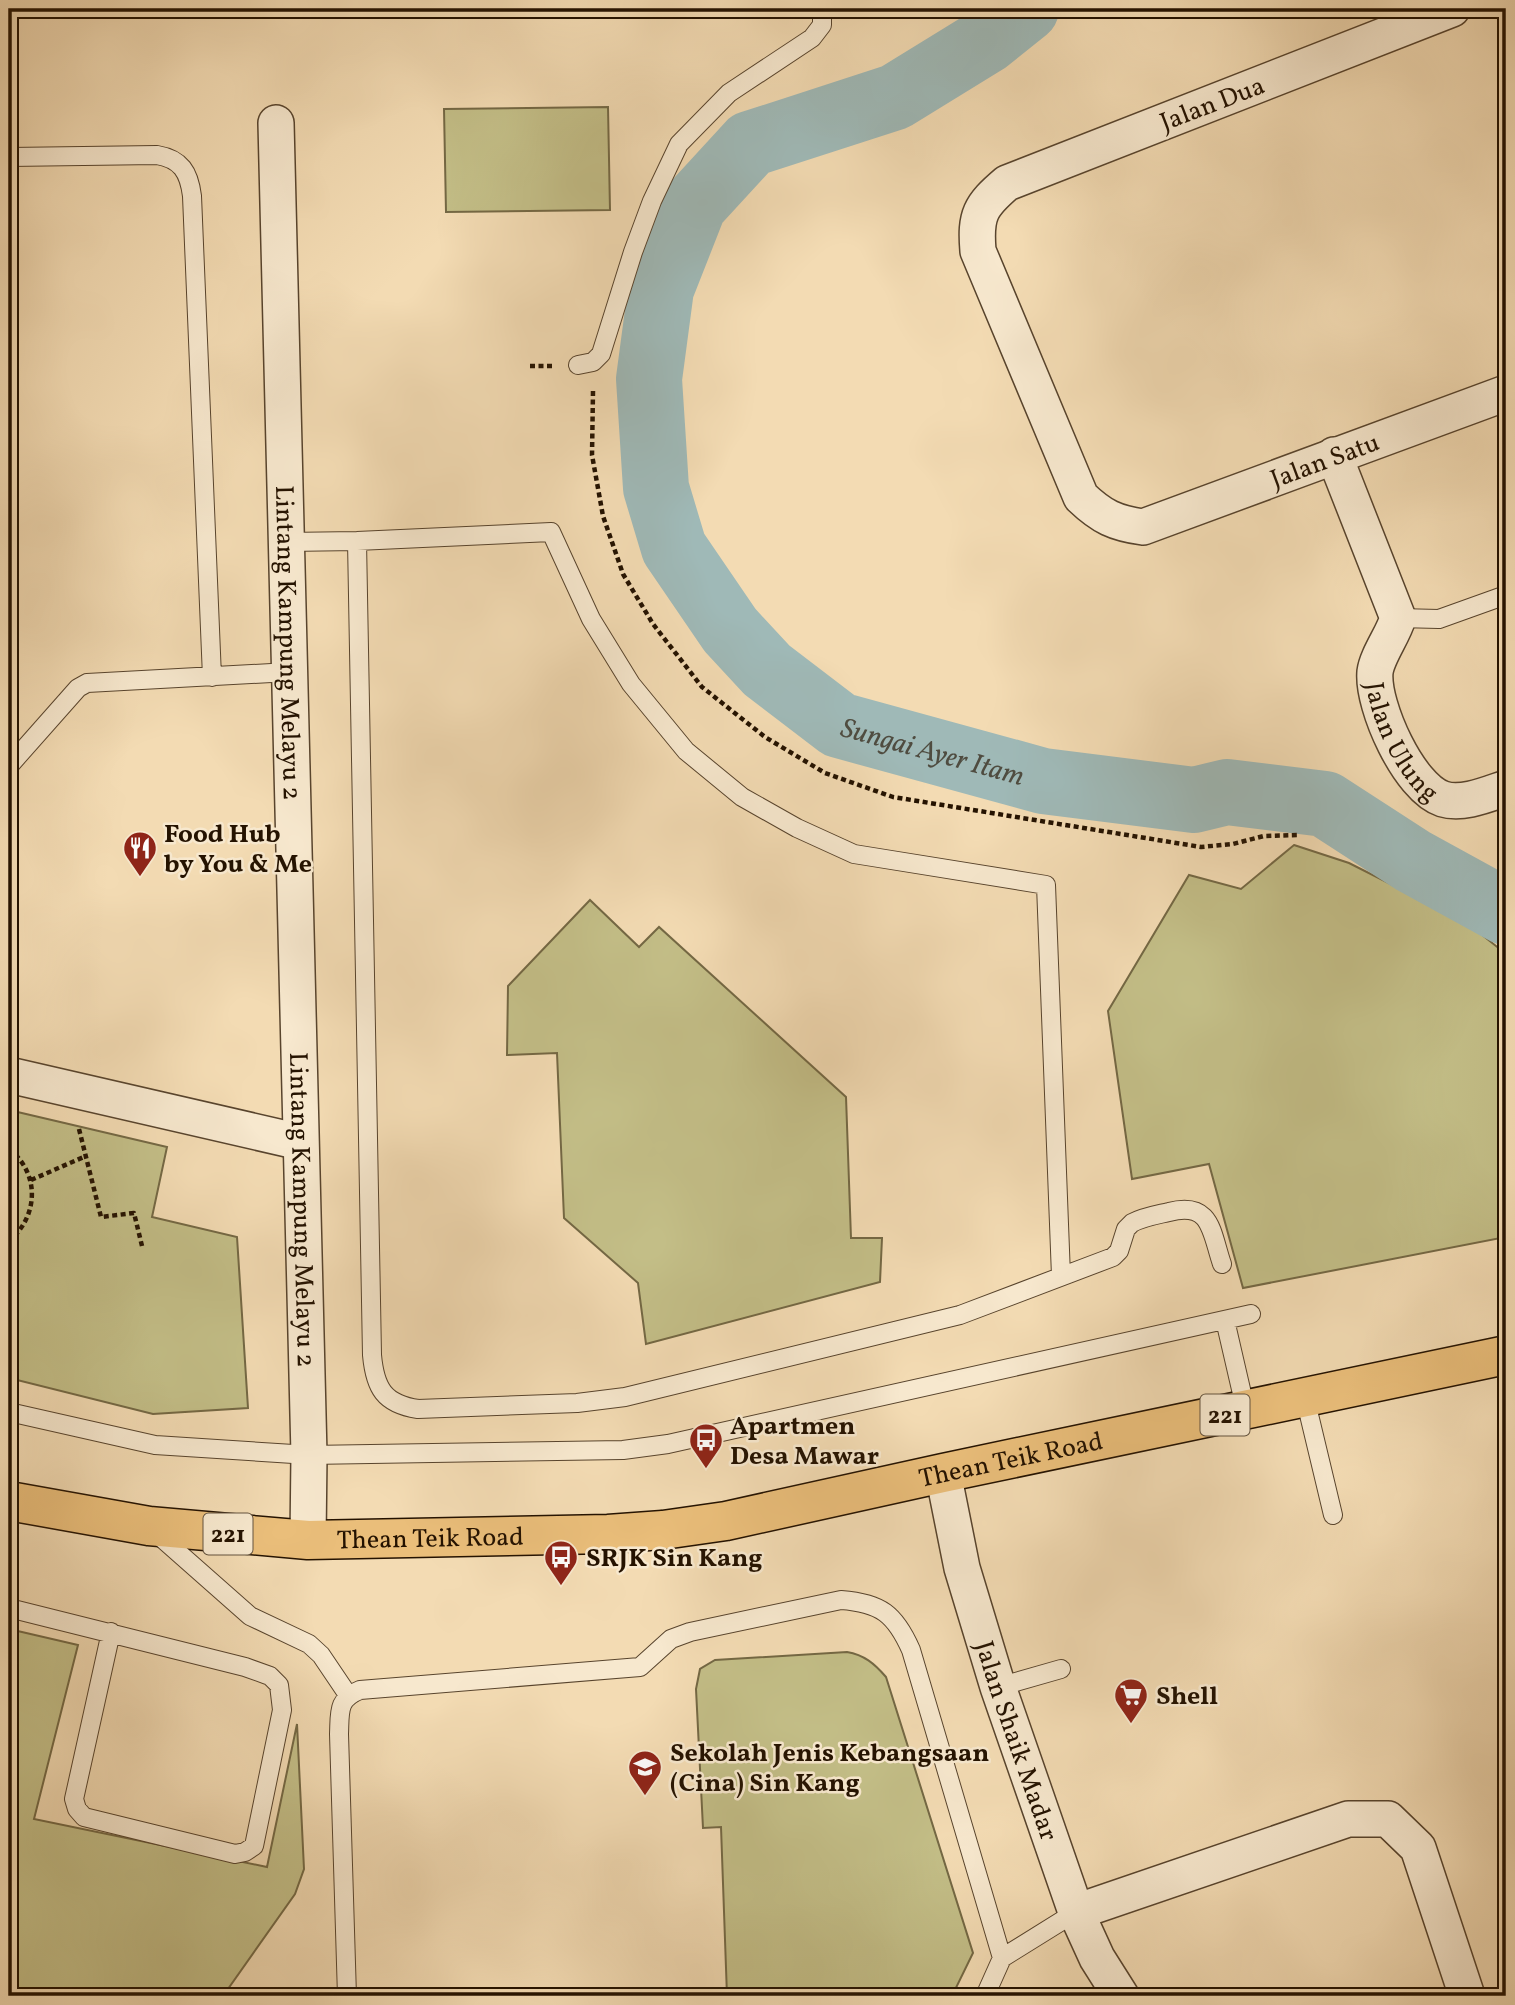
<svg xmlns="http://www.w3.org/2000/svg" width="1515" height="2005" viewBox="0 0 1515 2005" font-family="Vollkorn,serif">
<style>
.green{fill:#c3be87;stroke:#746844;stroke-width:2}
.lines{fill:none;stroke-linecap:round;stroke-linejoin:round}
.river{stroke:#9fb9b7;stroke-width:66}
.service-casing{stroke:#58442d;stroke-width:20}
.minor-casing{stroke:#58442d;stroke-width:38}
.primary-casing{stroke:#241200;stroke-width:41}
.path{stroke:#241200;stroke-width:4.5;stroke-dasharray:5 3.5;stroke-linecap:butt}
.service{stroke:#f7e8ce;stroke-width:18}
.minor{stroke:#f7e8ce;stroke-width:35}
.primary{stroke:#eabe7a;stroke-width:38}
.labels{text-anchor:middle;stroke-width:5;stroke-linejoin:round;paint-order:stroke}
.shield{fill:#f7e8ce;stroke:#63523e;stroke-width:2}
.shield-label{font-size:24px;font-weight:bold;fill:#241200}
.street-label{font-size:26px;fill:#241200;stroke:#f7e8ce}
.poi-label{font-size:26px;font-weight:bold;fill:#241200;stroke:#f7e8ce;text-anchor:start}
.water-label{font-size:28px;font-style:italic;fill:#4f4c40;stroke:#f7e8ce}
</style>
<rect width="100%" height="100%" fill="#f3dbb3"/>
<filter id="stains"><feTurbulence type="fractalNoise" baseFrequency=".00286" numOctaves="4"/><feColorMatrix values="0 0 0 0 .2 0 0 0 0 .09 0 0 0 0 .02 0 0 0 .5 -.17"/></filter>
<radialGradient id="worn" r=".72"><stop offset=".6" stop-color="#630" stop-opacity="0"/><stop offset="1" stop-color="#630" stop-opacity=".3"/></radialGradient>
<path class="green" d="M608,107L610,210L446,212L444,109Z
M1294,845L1349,863L1466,922L1506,954V1237L1243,1288L1209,1164L1132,1179L1108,1011L1189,875L1241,889Z
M590,900L639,947L659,927L846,1097L851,1238H882L880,1282L646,1344L638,1283L564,1218L557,1053L507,1055L508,986Z
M9,1110L167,1147L152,1217L237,1237L248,1408L153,1414L9,1378Z
M9,1629L78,1645L34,1819L267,1867L297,1724L304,1869L295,1894L223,1996H9Z
M847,1652C864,1655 874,1663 886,1677L973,1953L952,1996H727L721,1827L703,1828L696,1689L700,1669L715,1660Z"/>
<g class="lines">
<path class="river" id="s1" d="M1026,9L986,41L895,97L750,144L694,205L661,289L649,379L656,488L674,548L730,630L767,670L839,725L1043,781L1194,800L1227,792L1325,804L1413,861L1506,912"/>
<g class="service-casing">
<path id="service" d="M9,157L157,155C181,159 189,172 192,196L212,677
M578,365L593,362L601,354L633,252L652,201L679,144L729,93L812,38L822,25V9
M357,541L372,1355C375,1388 384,1404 418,1409L577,1403L625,1397L960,1315L1113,1257L1119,1251L1126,1229L1132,1223C1143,1217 1156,1215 1169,1212C1212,1201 1211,1232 1222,1264
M286,542L357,541L551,532L591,619L631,684L686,751L742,797L797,828L854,854L1046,885L1061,1276
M1398,618L1439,619L1506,595
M9,766L78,688L87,683L289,672
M1225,1320L1246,1411
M1305,1398L1333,1515
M9,1412L155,1445L309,1455L623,1450L668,1444L1251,1314
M156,1533L250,1616L309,1644L321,1655L348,1695
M9,1608L245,1667L270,1676L279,1685L282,1710L254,1846L245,1852L235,1854L84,1817L77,1809L74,1799L111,1632
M998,1687L1061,1669
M347,1996L339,1734C340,1712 337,1699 360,1690L640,1667L671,1639L690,1632L841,1600C881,1603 895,1614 911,1650L1002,1958L1076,1912
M985,1996L1002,1958"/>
</g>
<g class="minor-casing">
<g id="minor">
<path id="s2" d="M1452,9L1007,183C980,206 975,215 978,251L1081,497C1102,517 1115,523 1143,527L1506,393"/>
<path id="s3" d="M276,123L309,1455L308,1540"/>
<path id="s4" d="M1334,455L1398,618C1393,635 1377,656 1375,672C1372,706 1409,788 1443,799C1463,805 1488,794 1506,788"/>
<path d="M9,1075L300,1142"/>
<path id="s5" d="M943,1473L962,1568L998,1687L1076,1912L1097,1958L1121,1996"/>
<path d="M1076,1912L1348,1819H1388L1418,1848L1467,1996"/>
</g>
</g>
<g class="primary-casing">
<g id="primary">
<path id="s6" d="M9,1501L149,1526L308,1540L608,1534L663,1530L726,1521L943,1473L1506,1355"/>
</g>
</g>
<path class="path" d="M530,366H553
M593,391L592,455L603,516L623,574L653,624L702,687L765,737L825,773L893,797L1201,847L1233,844L1264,836L1300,835
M79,1129L101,1217L134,1213L142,1246
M9,1149C40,1173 39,1216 9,1241
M31,1180L86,1156"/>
<use href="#service" class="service"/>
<use href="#minor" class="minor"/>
<use href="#primary" class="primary"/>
</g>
<defs>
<g id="restaurant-pin" transform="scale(1.75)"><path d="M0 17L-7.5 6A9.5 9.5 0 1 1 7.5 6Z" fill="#8f2418" stroke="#f7e8ce"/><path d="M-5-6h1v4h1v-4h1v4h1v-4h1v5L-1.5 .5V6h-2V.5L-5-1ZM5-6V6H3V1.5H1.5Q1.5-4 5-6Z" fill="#fff"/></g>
<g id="bus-pin" transform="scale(1.75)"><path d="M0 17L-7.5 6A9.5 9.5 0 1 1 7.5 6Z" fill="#8f2418" stroke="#f7e8ce"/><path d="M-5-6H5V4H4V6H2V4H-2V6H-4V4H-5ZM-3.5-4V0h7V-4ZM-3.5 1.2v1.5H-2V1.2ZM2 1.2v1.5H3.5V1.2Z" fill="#fff"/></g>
<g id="supermarket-pin" transform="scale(1.75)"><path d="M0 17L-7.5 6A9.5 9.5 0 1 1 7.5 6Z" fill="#8f2418" stroke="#f7e8ce"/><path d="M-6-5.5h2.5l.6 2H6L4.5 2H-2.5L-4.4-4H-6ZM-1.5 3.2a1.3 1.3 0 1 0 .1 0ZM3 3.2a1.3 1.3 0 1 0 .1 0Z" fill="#fff"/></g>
<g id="school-pin" transform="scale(1.75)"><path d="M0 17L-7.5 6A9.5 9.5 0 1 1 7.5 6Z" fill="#8f2418" stroke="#f7e8ce"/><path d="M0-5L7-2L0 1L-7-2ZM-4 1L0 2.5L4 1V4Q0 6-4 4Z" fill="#fff"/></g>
</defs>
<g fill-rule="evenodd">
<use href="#restaurant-pin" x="140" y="848"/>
<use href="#bus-pin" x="706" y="1440"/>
<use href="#bus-pin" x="561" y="1557"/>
<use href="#supermarket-pin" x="1131" y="1695"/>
<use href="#school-pin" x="645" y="1767"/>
</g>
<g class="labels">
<g class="shield">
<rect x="1200.5" y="1394.5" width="49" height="41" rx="5"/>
<rect x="203.5" y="1513.5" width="49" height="41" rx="5"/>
</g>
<g class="shield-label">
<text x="1225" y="1423">221</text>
<text x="228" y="1542">221</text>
</g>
<g class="street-label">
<text transform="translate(1212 103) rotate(-21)" y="9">Jalan Dua</text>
<text dy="9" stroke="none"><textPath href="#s2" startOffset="1087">Jalan Satu</textPath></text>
<text dy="9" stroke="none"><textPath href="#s3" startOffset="520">Lintang Kampung Melayu 2</textPath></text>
<text dy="9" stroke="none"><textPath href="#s4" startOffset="310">Jalan Ulung</textPath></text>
<text dy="9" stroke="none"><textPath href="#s3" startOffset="1087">Lintang Kampung Melayu 2</textPath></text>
<text dy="9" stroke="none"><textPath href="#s6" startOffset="1012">Thean Teik Road</textPath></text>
<text dy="9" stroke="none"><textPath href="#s6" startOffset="424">Thean Teik Road</textPath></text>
<text dy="9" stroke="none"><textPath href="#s5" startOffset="278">Jalan Shaik Madar</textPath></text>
</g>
<g class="poi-label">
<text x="164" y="842">Food Hub<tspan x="164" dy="30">by You &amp; Me</tspan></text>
<text x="730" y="1434">Apartmen<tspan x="730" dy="30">Desa Mawar</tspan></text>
<text x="586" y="1566">SRJK Sin Kang</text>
<text x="1156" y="1704">Shell</text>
<text x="670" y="1761">Sekolah Jenis Kebangsaan<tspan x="670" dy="30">(Cina) Sin Kang</tspan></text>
</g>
<g class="water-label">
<text dy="10" stroke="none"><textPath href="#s1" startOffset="1088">Sungai Ayer Itam</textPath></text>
</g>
</g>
<rect width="1515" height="2005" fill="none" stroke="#f3dbb3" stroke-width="35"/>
<rect x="10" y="10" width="1494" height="1984" fill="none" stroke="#241200" stroke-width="3.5"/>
<rect x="18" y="18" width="1480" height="1970" fill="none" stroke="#241200" stroke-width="2"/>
<rect width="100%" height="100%" filter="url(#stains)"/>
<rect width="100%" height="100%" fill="url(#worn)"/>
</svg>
